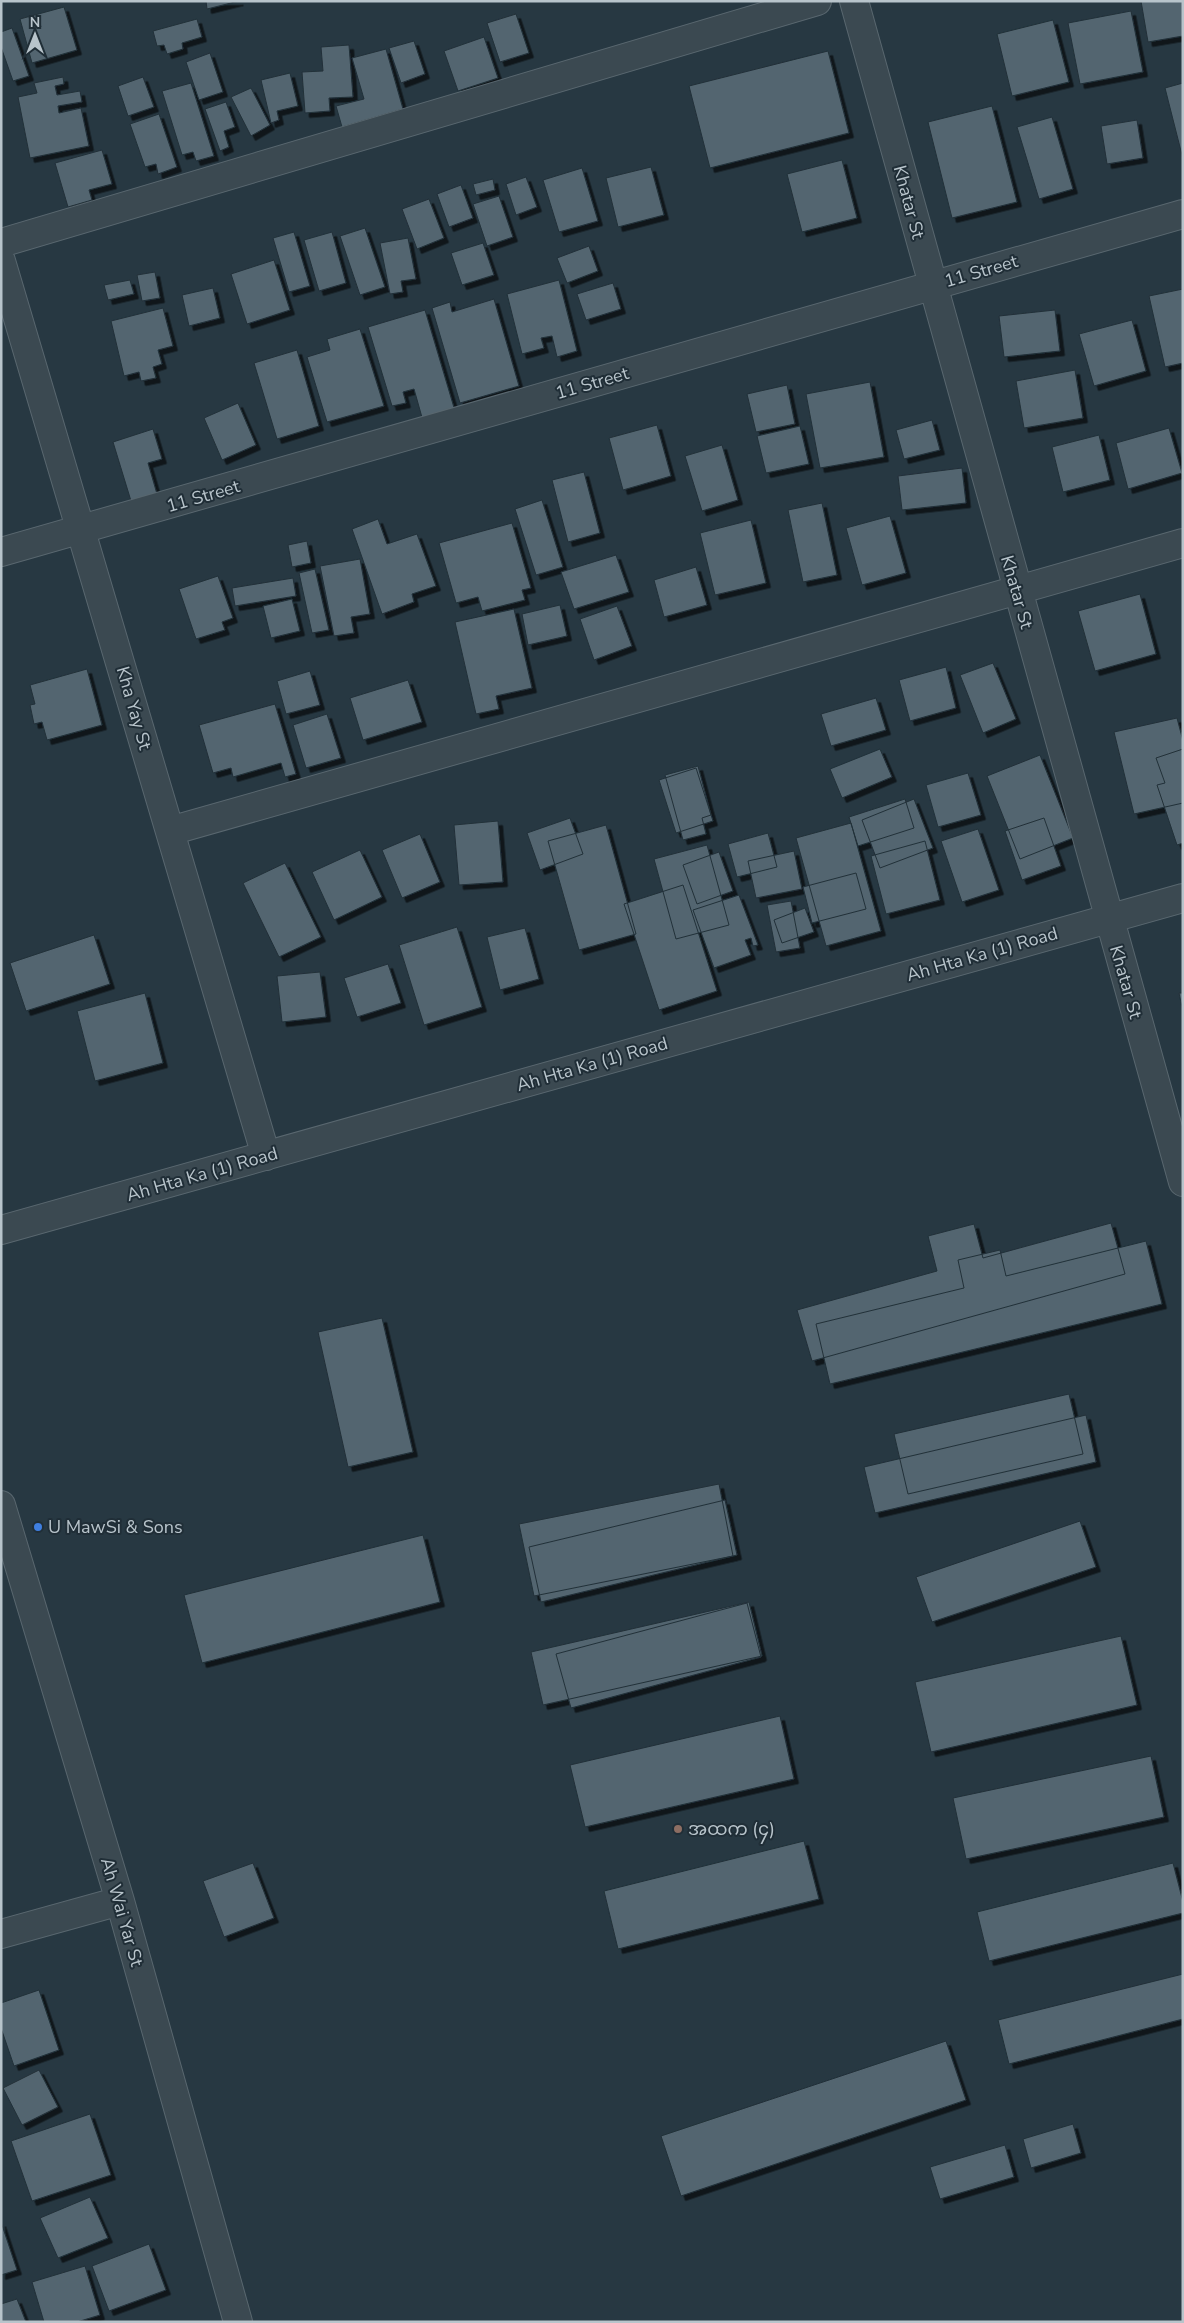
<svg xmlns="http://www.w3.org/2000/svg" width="1184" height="2323" viewBox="0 0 1184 2323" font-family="'Nunito Sans','Noto Sans Myanmar',sans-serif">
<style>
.building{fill:#52656f;stroke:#223039;filter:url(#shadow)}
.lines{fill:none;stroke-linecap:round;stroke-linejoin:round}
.minor-casing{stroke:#59676f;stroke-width:30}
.minor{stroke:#3b4951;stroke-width:28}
.shop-dot{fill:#3f7fe0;stroke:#202e37;stroke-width:2}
.education-dot{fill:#8d6e63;stroke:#202e37;stroke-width:2}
.labels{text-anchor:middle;stroke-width:4;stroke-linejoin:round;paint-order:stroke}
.street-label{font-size:18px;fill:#b8c4cb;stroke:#202e37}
.poi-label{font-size:18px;fill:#b8c4cb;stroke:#202e37;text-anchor:start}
</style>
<defs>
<filter id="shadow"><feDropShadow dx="4.5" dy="4.5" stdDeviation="0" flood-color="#0009"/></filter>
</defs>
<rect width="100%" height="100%" fill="#273842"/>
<path class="building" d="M206,1H239L207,9Z
M1141,1H1183V36L1148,42Z
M64,7L77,50L32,63L20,19Z
M1131,11L1143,72L1080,84L1068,23Z
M516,14L529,53L500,62L487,23Z
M197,19L202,37L182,43L183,49L167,54L164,45L157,46L153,31Z
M1053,20L1069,82L1012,96L997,34Z
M12,28L29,76L13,81L1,47V32Z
M484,37L498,78L458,91L444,51Z
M414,41L425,74L401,83L389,48Z
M349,45L353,97L329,98L330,111L305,113L302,72L323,71L321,47Z
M386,49L403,109L342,127L336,106L364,99L352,58Z
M828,51L849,133L710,168L689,86Z
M210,53L223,92L199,100L186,62Z
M290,73L298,106L277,111L279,120L271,123L261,80Z
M63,77L64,84L55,86L57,95L80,91L82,102L58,106L59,113L81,108L89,146L30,158L18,97L37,93L34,83Z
M143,77L154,107L128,116L118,86Z
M191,83L214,156L196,161L193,152L182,155L162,91Z
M1183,83V159L1165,88Z
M251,88L270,125L251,136L231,97Z
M226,102L235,127L224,131L229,147L220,151L205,109Z
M992,106L1017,202L952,218L928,122Z
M159,114L177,167L158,174L156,164L145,167L130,124Z
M1052,117L1073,189L1039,199L1017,127Z
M1137,120L1143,158L1107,164L1101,126Z
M102,150L112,184L89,190L92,200L68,207L55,163Z
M842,160L857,218L802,232L787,174Z
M651,167L664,215L618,227L606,178Z
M582,168L598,221L559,232L543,180Z
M526,177L537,207L516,215L506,184Z
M493,179L495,190L476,195L473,184Z
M461,185L473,218L449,227L437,194Z
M499,196L513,237L487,246L473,204Z
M429,199L444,238L417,249L402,209Z
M365,228L385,287L360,295L340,236Z
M294,232L310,286L289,292L273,238Z
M332,232L346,283L319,291L304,240Z
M408,238L416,279L401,281L403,292L390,294L380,243Z
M483,243L494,275L462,285L451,253Z
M589,246L598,271L567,283L557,258Z
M274,260L290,310L247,324L231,274Z
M155,272L160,298L142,301L137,275Z
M130,280L134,294L108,300L104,285Z
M559,280L577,351L557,357L552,336L541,338L544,348L522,354L507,294Z
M613,283L621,309L586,320L577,294Z
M213,288L220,318L189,326L182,295Z
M1183,289V363L1165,367L1149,296Z
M494,299L519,386L460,403L432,308L450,302L452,312Z
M163,308L173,346L158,350L162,364L153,367L156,378L141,381L139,372L124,376L111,321Z
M425,310L455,411L423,421L414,389L403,392L406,403L392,406L368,327Z
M1055,310L1060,351L1004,357L999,316Z
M1132,320L1146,371L1094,386L1079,334Z
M360,329L384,406L327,422L307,357L330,350L327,339Z
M297,350L319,426L277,439L254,363Z
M1075,370L1083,418L1024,428L1016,381Z
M870,382L884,457L820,468L806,394Z
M787,385L795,424L756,432L747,394Z
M238,403L256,445L222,460L204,418Z
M932,420L940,450L904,459L896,430Z
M657,425L671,476L623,490L609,438Z
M800,426L809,464L766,473L757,436Z
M1169,428L1182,473L1128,489L1116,443Z
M153,429L162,459L148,463L157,494L131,501L113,442Z
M1099,435L1110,480L1063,492L1052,447Z
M722,445L738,500L702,511L685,456Z
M962,468L966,503L902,510L898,476Z
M584,472L600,533L568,542L552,480Z
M542,500L563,567L536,575L515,509Z
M822,503L837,575L803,582L788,510Z
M890,516L906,573L862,585L846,528Z
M378,519L387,544L417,534L436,586L412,594L414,602L382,614L352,529Z
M751,520L766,583L715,595L700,533Z
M512,523L531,588L522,590L525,600L482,611L478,597L456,603L439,543Z
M307,541L311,563L292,567L288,545Z
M616,555L629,592L574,609L561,572Z
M360,559L370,614L351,617L354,633L334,636L320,566Z
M696,567L707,605L664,617L654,580Z
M315,569L329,630L312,633L299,573Z
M218,576L233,618L222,622L225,630L196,639L179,589Z
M293,578L296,596L235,606L232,588Z
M1140,594L1156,654L1095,671L1078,611Z
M292,599L300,631L271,638L263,606Z
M560,605L567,636L528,645L522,614Z
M617,606L632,646L594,660L580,619Z
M514,609L532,688L496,696L499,709L476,714L455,622Z
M993,663L1016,719L983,733L960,675Z
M946,667L956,708L910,721L899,680Z
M87,669L102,725L47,740L42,722L34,724L30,705L35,704L30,685Z
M310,671L320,705L286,714L277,681Z
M408,680L422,722L363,740L350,698Z
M876,698L886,730L831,746L821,714Z
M275,704L296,774L285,777L281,763L233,777L231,768L213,773L199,725Z
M327,714L341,758L306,768L293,725Z
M1177,718L1183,741V803L1134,814L1114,732Z
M880,749L892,777L842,798L830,769Z
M1183,749V843L1177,845L1157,785L1165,783L1156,758Z
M1040,755L1073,838L1020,859L987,776Z
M698,766L711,815L702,818L706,834L683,840L665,775Z
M696,768L713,821L676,833L659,780Z
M968,773L981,815L938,827L926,785Z
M905,799L914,828L858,846L849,817Z
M914,799L933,848L880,868L862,820Z
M570,818L583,854L540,870L527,833Z
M1044,818L1061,866L1022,880L1005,831Z
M498,821L503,882L459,885L454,825Z
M851,823L881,931L826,946L796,838Z
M606,825L636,934L579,950L548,841Z
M978,829L999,890L962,902L941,841Z
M768,833L777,867L737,877L728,844Z
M420,834L440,882L402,898L382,850Z
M925,841L940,900L886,914L871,856Z
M707,845L729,925L676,939L654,859Z
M360,850L382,897L334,920L312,872Z
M794,851L802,889L756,898L748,861Z
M719,852L733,891L697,904L683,865Z
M285,863L321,937L279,957L243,883Z
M856,873L866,909L812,923L803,887Z
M683,885L717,991L659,1010L624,904Z
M739,895L758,945L753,946L751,938L745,940L751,955L714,968L693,910Z
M791,901L800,948L776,952L767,905Z
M805,908L814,932L782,943L774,920Z
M457,927L482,1007L424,1025L399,945Z
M525,928L539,979L500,990L487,937Z
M94,935L110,984L26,1011L10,963Z
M388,964L401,1003L357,1017L344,978Z
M320,972L326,1017L282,1022L277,976Z
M145,993L163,1063L95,1081L77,1011Z
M1179,993H1183V1012Z
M1111,1223L1125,1274L812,1361L797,1310L937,1271L928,1236L974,1224L983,1258Z
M1146,1241L1162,1304L830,1384L816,1324L964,1288L958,1260L1000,1250L1006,1276Z
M382,1318L413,1452L348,1467L318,1332Z
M1069,1394L1083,1454L908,1494L894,1434Z
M1086,1415L1096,1462L875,1513L864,1467Z
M719,1484L733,1556L534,1596L519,1524Z
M725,1500L737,1555L541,1602L529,1547Z
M1080,1521L1096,1567L932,1622L916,1577Z
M423,1535L440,1602L202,1663L184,1595Z
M749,1602L762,1656L543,1705L531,1652Z
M747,1603L761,1657L571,1708L556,1654Z
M1121,1636L1137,1705L931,1752L915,1682Z
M780,1716L794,1779L585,1827L570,1765Z
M1151,1756L1164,1817L966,1859L953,1798Z
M804,1841L819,1899L618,1949L604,1891Z
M253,1863L274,1918L224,1937L203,1881Z
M1173,1863L1183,1902V1913L989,1961L977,1912Z
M1183,1974V2019L1009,2064L998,2020Z
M39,1990L59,2050L14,2066L1,2028V2003Z
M946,2041L966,2100L681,2196L661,2136Z
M39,2070L58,2107L22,2125L3,2088Z
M90,2114L111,2175L32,2201L11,2141Z
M1073,2124L1081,2153L1031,2168L1023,2139Z
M1005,2145L1014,2177L940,2199L930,2167Z
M90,2197L108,2238L58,2258L40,2218Z
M1,2222L17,2270L1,2275Z
M149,2244L166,2290L109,2311L92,2266Z
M85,2266L100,2315L77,2322H44L32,2282Z
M17,2299L26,2322H1V2304Z"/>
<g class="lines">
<g class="minor-casing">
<path id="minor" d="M854,1L1183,1182
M1,243L817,1
M1,261L266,1156
M1,552L1183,214
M170,831L1183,543
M1,1230L1183,898
M1,1505L120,1901L238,2322
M1,1934L120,1901"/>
</g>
<use href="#minor" class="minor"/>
</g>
<circle class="shop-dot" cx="38" cy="1527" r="5"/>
<circle class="education-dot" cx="678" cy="1829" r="5"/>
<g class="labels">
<g class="street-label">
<text transform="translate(909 202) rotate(75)" y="6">Khatar St</text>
<text transform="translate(981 271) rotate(-16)" y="6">11 Street</text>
<text transform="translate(592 383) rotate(-16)" y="6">11 Street</text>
<text transform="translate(203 496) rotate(-16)" y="6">11 Street</text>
<text transform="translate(1017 592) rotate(74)" y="6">Khatar St</text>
<text transform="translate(134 708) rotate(74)" y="6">Kha Yay St</text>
<text transform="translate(982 954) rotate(-16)" y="6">Ah Hta Ka (1) Road</text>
<text transform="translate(1126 982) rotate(74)" y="6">Khatar St</text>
<text transform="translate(592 1064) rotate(-16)" y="6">Ah Hta Ka (1) Road</text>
<text transform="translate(202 1174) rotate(-16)" y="6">Ah Hta Ka (1) Road</text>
<text transform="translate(122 1912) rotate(74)" y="6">Ah Wai Yar St</text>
</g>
<g class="poi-label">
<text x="48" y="1533">U MawSi &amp; Sons</text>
<text x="688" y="1835">အထက (၄)</text>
</g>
</g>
<rect width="1184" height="2323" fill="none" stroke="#b8c4cb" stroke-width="5"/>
<g transform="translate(35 35)" stroke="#202e37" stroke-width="4" paint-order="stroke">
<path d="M0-4L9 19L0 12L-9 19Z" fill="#b8c4cb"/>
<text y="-8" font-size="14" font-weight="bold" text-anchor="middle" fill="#b8c4cb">N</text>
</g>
</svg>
